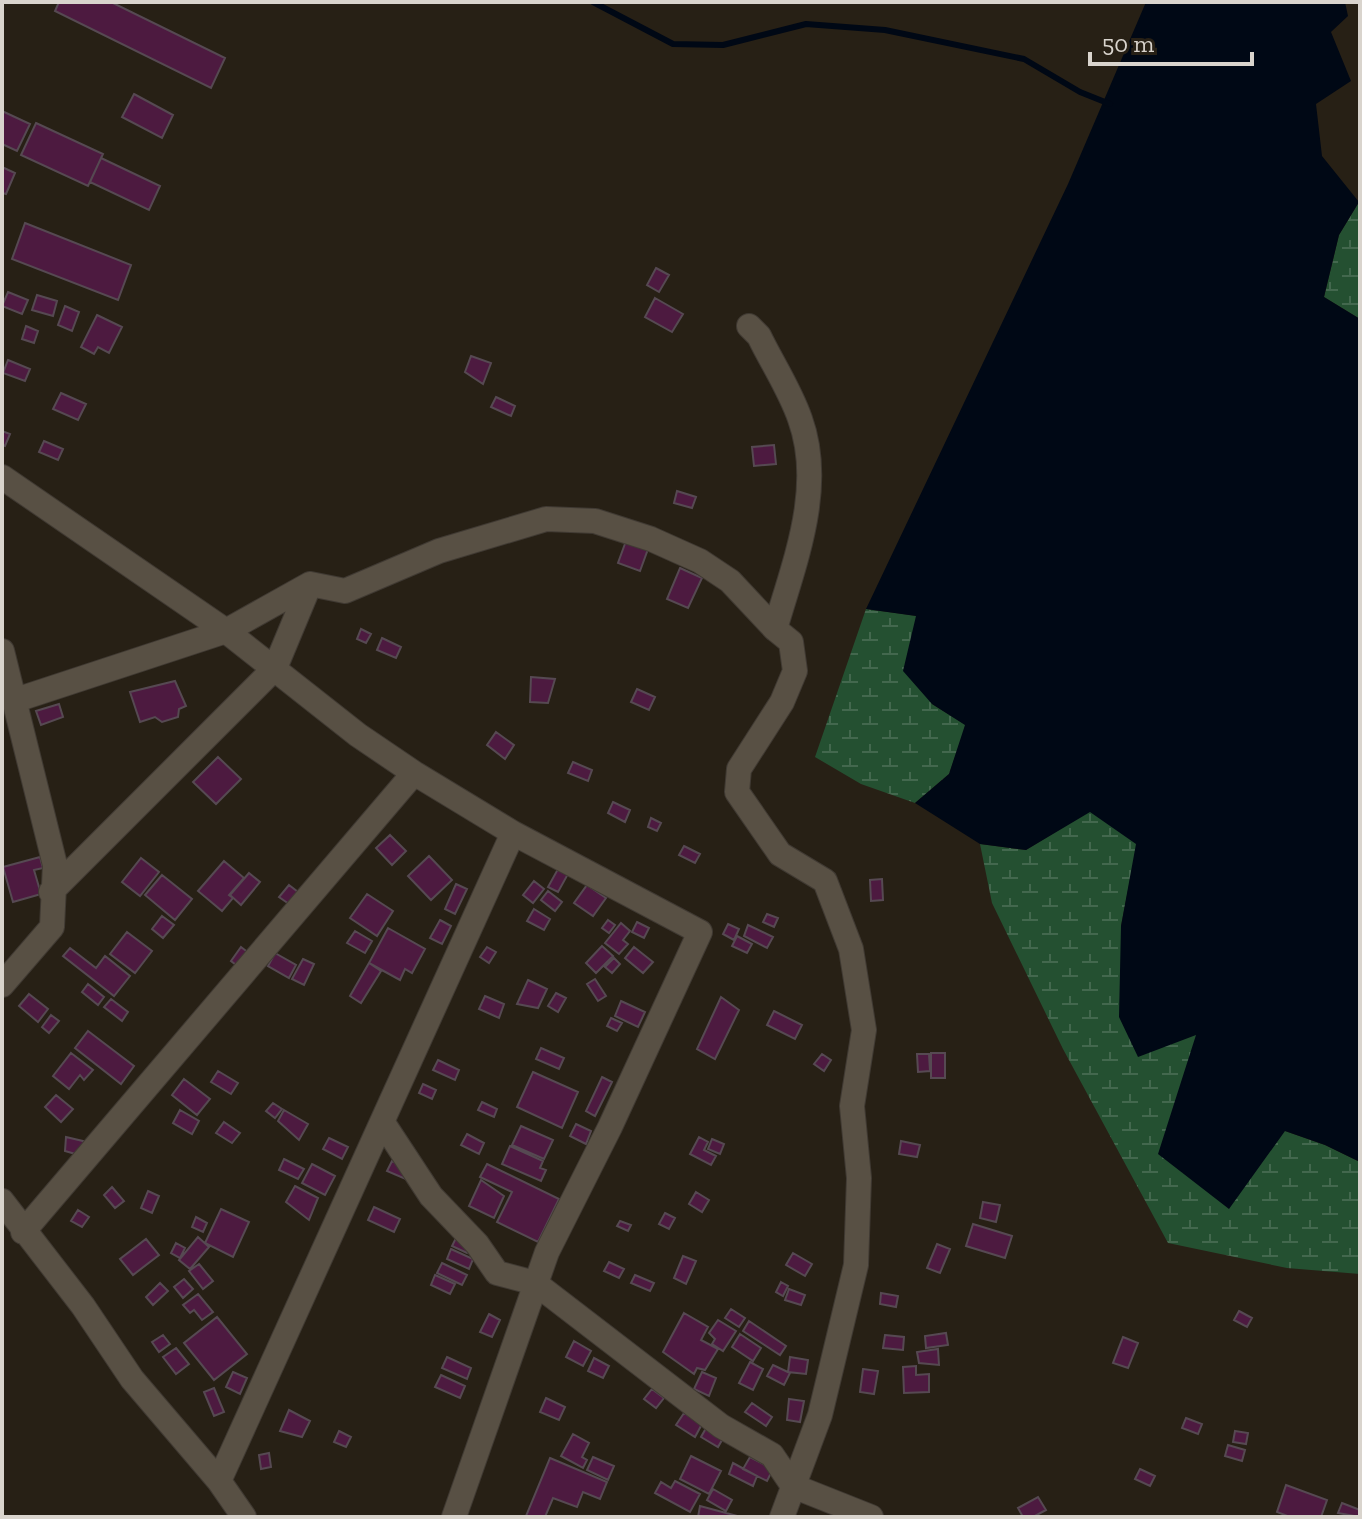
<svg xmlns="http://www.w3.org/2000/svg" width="1362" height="1519" viewBox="0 0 1362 1519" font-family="'Zilla Slab',serif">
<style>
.wetland{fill:url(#wetland-marsh)}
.water{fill:#000815}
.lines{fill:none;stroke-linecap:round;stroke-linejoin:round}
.stream{stroke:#000815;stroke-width:6}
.building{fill:#4d1a40;stroke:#564952;stroke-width:2}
.minor-casing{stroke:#403a33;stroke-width:26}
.minor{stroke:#585044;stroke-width:24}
</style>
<defs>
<pattern id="wetland-marsh" width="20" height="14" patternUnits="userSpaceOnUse" patternTransform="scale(2)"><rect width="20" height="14" fill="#245031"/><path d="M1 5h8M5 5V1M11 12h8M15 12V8" fill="none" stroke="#43684e"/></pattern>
</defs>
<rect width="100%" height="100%" fill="#272015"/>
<path class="wetland" d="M1359,202L1360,203V319L1324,297L1339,235Z
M866,609L917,616L932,704L966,725L949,774L915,803L861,784L815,757Z
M1090,811L1137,844L1121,926L1196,1034L1285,1131L1325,1145L1360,1162V1274L1287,1268L1168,1243L1063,1049L992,903L980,844L1026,850Z"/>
<path class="water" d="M1146,2H1345L1348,16L1331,32L1351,81L1316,104L1322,156L1359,202L1339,235L1324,297L1360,319V1162L1325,1145L1285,1131L1229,1209L1158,1154L1196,1035L1138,1057L1119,1017L1121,926L1136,844L1090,812L1026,850L980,844L915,803L949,774L965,725L932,704L903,671L916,616L866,609L1068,184Z"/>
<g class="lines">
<path class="stream" d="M593,2L673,44L723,45L806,24L885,30L1024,59L1080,92L1110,104"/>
</g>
<path class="building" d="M59,2H111L225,58L211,88L55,11Z
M134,94L173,115L162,138L122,117Z
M2,111L30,124L17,151L2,144Z
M36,123L103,154L88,186L21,155Z
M101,158L160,186L149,210L90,182Z
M2,167L15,173L6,194L2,193Z
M25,223L131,265L118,300L12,259Z
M656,268L669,275L659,292L647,285Z
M8,292L28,300L22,314L2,306Z
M37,295L57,301L53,316L32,310Z
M655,298L683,314L672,332L645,317Z
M65,306L79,312L72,331L58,325Z
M97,315L122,327L109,353L98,347L94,354L81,347Z
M26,326L38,331L34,343L22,339Z
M471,356L491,363L483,384L465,372Z
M8,360L30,369L25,381L3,373Z
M61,393L86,404L78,420L53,409Z
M496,397L515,406L511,416L491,407Z
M2,431L10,434L5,446L2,445Z
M44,441L63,449L58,460L39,452Z
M774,445L776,464L754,466L752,447Z
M677,491L696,497L692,508L674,503Z
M626,541L648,549L640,571L618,563Z
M680,568L702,578L688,608L667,599Z
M361,629L371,634L366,643L357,639Z
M382,638L401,647L396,658L377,650Z
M531,677L555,679L548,703L530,702Z
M175,681L186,706L179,709L178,717L162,722L155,717L140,722L130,692Z
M637,689L655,697L649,710L631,702Z
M59,704L63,717L41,725L36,711Z
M496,732L514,745L505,759L487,745Z
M218,757L241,779L216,804L193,782Z
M573,762L592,770L588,781L568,773Z
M613,802L630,810L625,822L608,813Z
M651,818L661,823L657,831L648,827Z
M390,835L406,851L392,865L376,848Z
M684,846L700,854L695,863L679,855Z
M429,856L452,880L431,900L408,876Z
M40,857L43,868L34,870L41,894L13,902L3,867Z
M141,858L159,872L140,896L122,882Z
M224,861L244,878L229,895L233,898L222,911L198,891Z
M558,869L568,874L558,892L548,887Z
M249,873L260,882L241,905L230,895Z
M162,875L192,899L175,920L145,895Z
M882,879L883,900L871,901L870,880Z
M534,881L544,889L533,903L523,895Z
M456,884L467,889L455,914L445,909Z
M289,885L298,892L289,904L279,897Z
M587,885L606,898L593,916L574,903Z
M548,891L562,902L555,911L541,900Z
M367,894L393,911L377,936L350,918Z
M534,909L550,919L544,930L527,921Z
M767,914L778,918L774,927L763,922Z
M162,916L174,925L163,938L152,929Z
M440,920L451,926L442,944L430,938Z
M608,920L615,925L609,933L602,928Z
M637,922L649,928L644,938L632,932Z
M621,923L630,931L623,940L628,944L619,954L605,943Z
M728,924L739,929L734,940L723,934Z
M748,925L773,937L767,948L744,936Z
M388,928L425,949L412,973L405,969L400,980L369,963Z
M355,931L372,941L365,953L347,943Z
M127,932L152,951L135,973L110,954Z
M737,936L752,944L747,953L732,946Z
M602,946L613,956L596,973L586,963Z
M241,947L250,954L240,968L231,961Z
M487,947L496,952L489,963L480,957Z
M634,947L653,962L643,973L625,958Z
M70,948L96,968L105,956L130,976L114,996L63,956Z
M275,953L296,965L289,978L268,966Z
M614,958L620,964L612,973L605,967Z
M303,959L314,964L304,985L292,979Z
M369,963L381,971L361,1003L350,996Z
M595,979L606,996L598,1001L587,984Z
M528,980L547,989L538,1008L517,1004Z
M88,984L104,997L98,1005L82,992Z
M556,993L566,998L558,1012L548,1006Z
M29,994L48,1009L38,1022L19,1006Z
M485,996L504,1004L499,1018L479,1009Z
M721,997L739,1010L715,1059L697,1049Z
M111,999L128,1012L122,1021L104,1007Z
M621,1001L645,1012L638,1027L615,1016Z
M774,1011L802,1025L795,1039L767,1025Z
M51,1015L59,1021L49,1033L42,1027Z
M611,1018L622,1023L617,1031L607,1026Z
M88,1031L134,1066L121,1084L75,1048Z
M541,1048L564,1058L559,1069L536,1059Z
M71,1053L93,1070L84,1080L80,1075L69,1089L53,1076Z
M931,1053H945V1078H931Z
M822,1054L831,1060L824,1071L814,1064Z
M917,1054H929L930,1071L918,1072Z
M438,1060L459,1070L455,1080L433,1070Z
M218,1071L238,1083L231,1094L211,1082Z
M533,1072L578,1092L562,1128L517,1107Z
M602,1077L612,1082L595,1116L586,1111Z
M184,1079L210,1099L197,1115L172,1095Z
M423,1084L436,1090L432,1099L419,1093Z
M56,1095L73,1109L61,1122L45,1107Z
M482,1102L497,1109L494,1117L478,1110Z
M273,1103L282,1109L275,1118L266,1111Z
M180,1110L199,1121L192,1134L173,1123Z
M284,1110L308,1124L299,1140L278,1121Z
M224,1122L240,1133L232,1143L216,1133Z
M576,1124L591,1131L586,1144L570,1136Z
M521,1126L553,1140L544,1159L512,1145Z
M467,1134L484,1143L479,1154L461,1145Z
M66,1137L87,1142L79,1155L65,1151Z
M699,1137L708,1142L704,1150L716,1156L711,1165L690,1154Z
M329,1138L348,1147L342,1159L323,1149Z
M712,1139L724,1144L720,1154L708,1149Z
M901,1141L920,1145L917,1157L899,1154Z
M510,1146L543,1161L540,1168L546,1170L541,1181L502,1164Z
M284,1159L304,1169L298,1179L279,1170Z
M392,1161L413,1170L408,1180L387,1171Z
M312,1164L335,1176L325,1195L302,1183Z
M487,1164L559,1199L538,1242L497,1222L512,1192L480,1177Z
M481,1180L504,1196L494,1218L469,1206Z
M295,1186L318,1198L309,1220L286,1202Z
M112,1187L124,1201L115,1208L104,1195Z
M148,1191L159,1196L152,1213L141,1208Z
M696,1192L709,1200L702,1212L689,1204Z
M983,1202L1000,1205L996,1222L980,1218Z
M374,1207L400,1219L394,1232L368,1220Z
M221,1209L249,1222L233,1257L205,1243Z
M78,1210L89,1217L82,1227L71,1221Z
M665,1213L675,1218L669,1229L659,1224Z
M196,1217L207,1223L203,1232L192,1227Z
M620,1221L631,1225L628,1231L617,1226Z
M973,1224L1012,1236L1005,1258L966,1246Z
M457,1236L472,1244L467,1253L452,1246Z
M198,1237L209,1247L190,1269L179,1260Z
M146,1239L159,1255L133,1275L120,1259Z
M176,1243L185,1248L180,1258L171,1253Z
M937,1244L950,1249L940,1273L927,1268Z
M451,1249L473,1259L469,1269L447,1259Z
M793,1253L812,1264L805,1276L786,1265Z
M683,1256L696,1261L686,1284L674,1278Z
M609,1262L624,1269L619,1278L604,1271Z
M442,1263L467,1275L462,1285L437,1273Z
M199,1264L213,1281L203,1289L189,1271Z
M435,1275L455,1284L450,1294L431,1285Z
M635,1275L654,1283L650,1291L631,1283Z
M184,1279L193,1289L183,1298L174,1287Z
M781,1282L788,1286L783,1296L776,1292Z
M160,1283L168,1291L153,1305L146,1297Z
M789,1289L805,1295L801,1305L785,1300Z
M881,1293L898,1296L896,1307L880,1304Z
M198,1294L213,1312L202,1320L194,1310L190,1313L183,1305Z
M731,1309L745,1318L739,1327L725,1318Z
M1239,1311L1252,1318L1247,1327L1234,1320Z
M684,1313L708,1327L701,1340L718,1349L705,1370L697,1368L694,1374L663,1352Z
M489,1314L500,1320L492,1337L480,1332Z
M217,1317L247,1354L214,1380L184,1343Z
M718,1320L736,1331L723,1351L712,1344L715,1339L709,1333Z
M749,1321L786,1346L780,1355L743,1331Z
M946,1333L948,1345L926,1348L925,1336Z
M740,1334L761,1348L753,1361L732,1347Z
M163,1335L170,1344L159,1352L152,1342Z
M885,1335L904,1337L903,1350L883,1348Z
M1123,1337L1138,1343L1128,1368L1113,1363Z
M574,1341L591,1351L583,1366L566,1357Z
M176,1348L189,1364L176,1374L163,1357Z
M938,1349L939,1365L919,1363L917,1352Z
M447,1357L471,1368L467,1379L442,1368Z
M790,1357L808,1360L806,1374L788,1372Z
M594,1358L609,1366L603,1378L588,1371Z
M750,1362L763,1369L753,1390L739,1383Z
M773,1365L790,1373L784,1385L767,1376Z
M916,1366V1375L929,1374V1392L904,1393L903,1367Z
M863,1369L878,1371L874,1394L860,1392Z
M233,1372L247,1378L240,1394L226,1387Z
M702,1372L716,1378L709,1396L694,1389Z
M441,1375L465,1386L460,1398L435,1387Z
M214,1388L224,1412L214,1416L204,1392Z
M652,1389L664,1398L656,1408L644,1399Z
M546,1398L565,1407L559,1420L540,1412Z
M789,1399L804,1401L800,1422L787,1420Z
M752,1403L772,1417L766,1426L745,1412Z
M289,1410L310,1421L302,1437L280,1431Z
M684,1413L702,1424L695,1437L676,1425Z
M1186,1418L1202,1424L1198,1434L1182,1428Z
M709,1423L726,1433L718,1447L701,1437Z
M339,1431L351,1437L346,1447L334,1442Z
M1235,1431L1248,1433L1246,1444L1233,1442Z
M573,1434L589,1443L582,1457L587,1460L583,1468L561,1456Z
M1228,1445L1245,1450L1242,1461L1225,1456Z
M269,1453L271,1467L261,1469L259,1455Z
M691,1456L721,1471L709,1494L680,1479Z
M593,1457L614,1466L608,1480L587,1470Z
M750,1457L773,1469L767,1481L743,1469Z
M550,1458L607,1482L600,1499L583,1492L577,1507L553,1498L545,1517L526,1516Z
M733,1463L757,1476L753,1486L729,1474Z
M1140,1469L1155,1476L1150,1486L1135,1479Z
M675,1481L700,1494L690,1512L655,1493L661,1482L671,1488Z
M1286,1485L1327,1500L1321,1517H1290L1277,1512Z
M713,1489L732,1500L726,1511L707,1500Z
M1038,1497L1046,1510L1033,1517H1023L1018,1508Z
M1342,1503L1360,1510V1517L1338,1513Z
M700,1506L741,1517H698Z"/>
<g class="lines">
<g class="minor-casing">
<path id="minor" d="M749,326L759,336C772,363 790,390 800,419C825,488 794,563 775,629L791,642L795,671L782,702L739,769L737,792L780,854L825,881L851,949L864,1030L852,1106L859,1178L856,1265L820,1415L782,1517
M2,477L226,631L358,735L414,773L513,833L700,932L610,1127L547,1252L454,1517
M2,651L55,865L52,927L2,985
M16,700L226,631L310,584L345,591L439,551L546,519L595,521L651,539L700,561L730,581L775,629
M51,892L275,668L310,584
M383,1123L431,1196L477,1244L497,1273L535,1283L721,1426L772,1455L793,1486L871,1517
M2,1201L83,1306L132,1379L219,1481L244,1517
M23,1232L414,773
M219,1481L513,833"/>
</g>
<use href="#minor" class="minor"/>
</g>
<rect width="1362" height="1519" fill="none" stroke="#d9d4cd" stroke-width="8"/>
<path d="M1090 52v12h162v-12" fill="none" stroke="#d9d4cd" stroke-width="4"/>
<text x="1102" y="52" font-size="24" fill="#d9d4cd" stroke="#272015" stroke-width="6" paint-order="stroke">50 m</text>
</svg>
